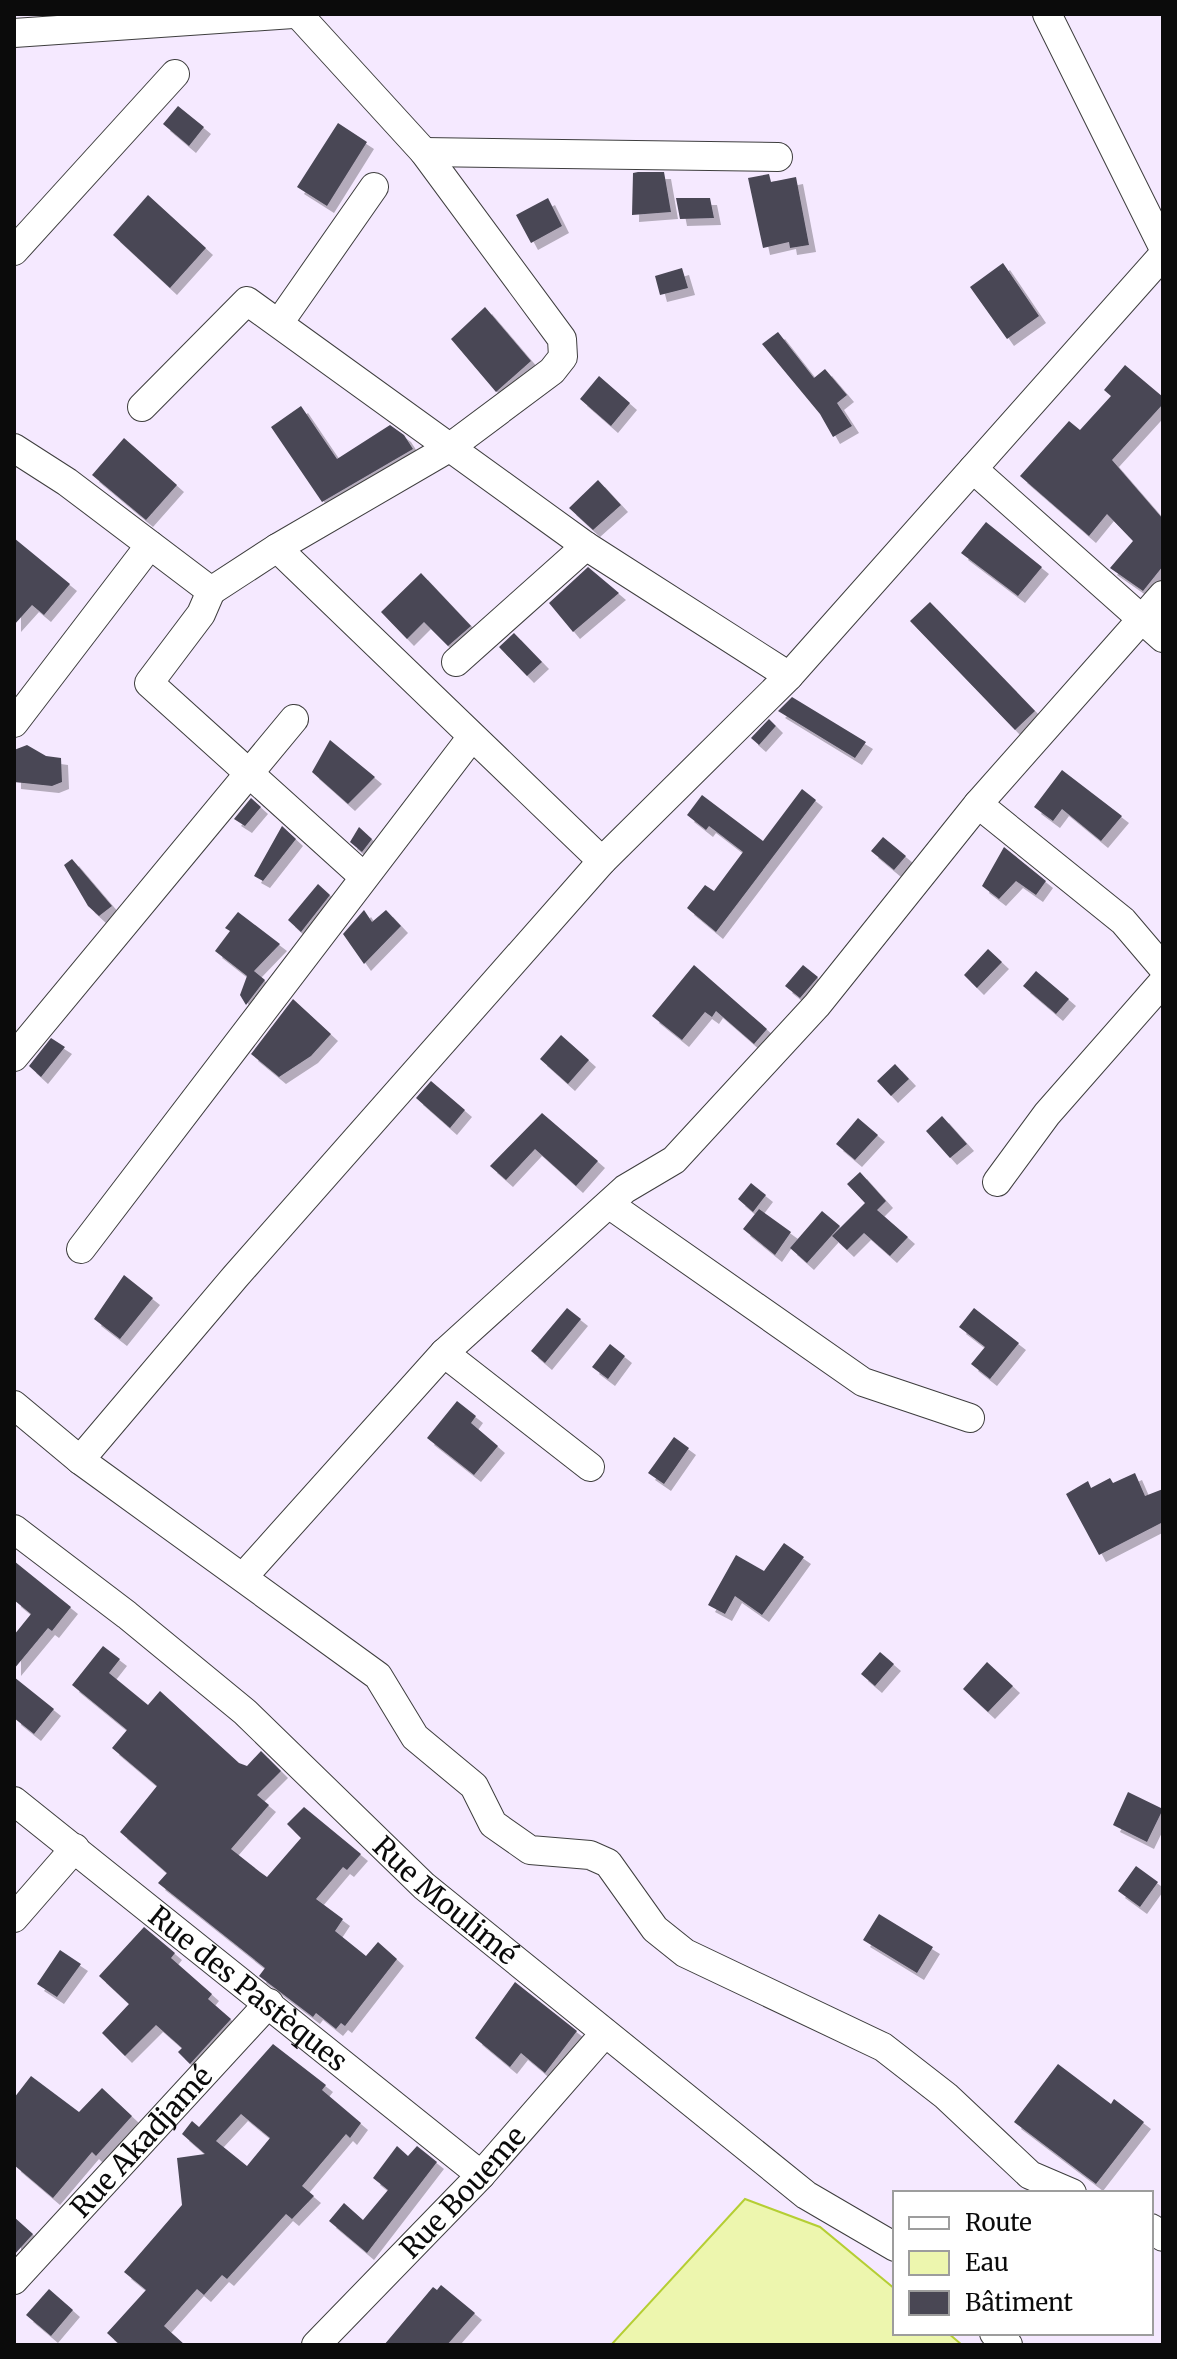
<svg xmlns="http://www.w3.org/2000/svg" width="1177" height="2359" viewBox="0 0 1177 2359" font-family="Merriweather,serif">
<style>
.water{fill:#edf6ae;stroke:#b5ce34;stroke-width:2}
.building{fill:#494754;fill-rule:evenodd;filter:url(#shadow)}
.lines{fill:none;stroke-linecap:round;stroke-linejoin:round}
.minor-casing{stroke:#3e3e3e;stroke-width:30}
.minor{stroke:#fff;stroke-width:28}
.labels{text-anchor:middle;stroke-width:8;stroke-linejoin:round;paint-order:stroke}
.street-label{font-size:28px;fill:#0b0b0b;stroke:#fff}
</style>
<defs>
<filter id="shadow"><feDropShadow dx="7" dy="7" stdDeviation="0" flood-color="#0004"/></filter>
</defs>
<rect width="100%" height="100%" fill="#f5e9ff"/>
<path class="water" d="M745,2199L820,2227L895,2289V2333H948L962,2345H611Z"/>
<path class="building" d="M178,106L204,127L189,146L163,124Z
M338,123L367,142L327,206L297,187Z
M638,172H664L671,212L632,215L633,173Z
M769,174L771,182L796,177L809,245L790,248L789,242L763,248L748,178Z
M148,195L206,248L170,288L113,235Z
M548,198L562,226L531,243L516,215Z
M676,198H710L714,218L680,219Z
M1003,263L1039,316L1007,339L970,287Z
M682,268L688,288L660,295L655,276Z
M485,307L531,361L496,392L451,339Z
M778,332L814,378L825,369L847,395L837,403L852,426L833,437L820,414L762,344Z
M1125,365L1163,397V404L1112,460L1163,519V566L1143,591L1110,568L1133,541L1107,514L1089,536L1020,476L1069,421L1080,430L1111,396L1104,390Z
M599,376L630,403L611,426L580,399Z
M301,406L337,459L390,425L404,435L413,449L322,502L271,427Z
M124,438L177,485L146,520L92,475Z
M598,480L621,505L593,530L569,508Z
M986,522L1042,567L1018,596L961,553Z
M14,538L70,584L44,615L32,605L14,625Z
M588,567L619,593L573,632L549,603Z
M421,573L471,626L448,646L424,622L407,639L381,612Z
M930,602L1035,711L1015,730L910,621Z
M514,633L542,662L527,676L499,647Z
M792,697L866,742L855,758L778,711Z
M769,719L776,726L759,745L751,738Z
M330,740L375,777L348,804L312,772Z
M27,745L46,756L61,758L62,782L52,786L14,782V750Z
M1062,770L1122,816L1101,841L1062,809L1053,821L1034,807Z
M802,789L816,800L716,932L687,908L705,885L714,891L743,852L709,826L706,830L687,815L702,795L763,841Z
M251,798L261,807L245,826L234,819Z
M282,826L296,839L263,881L254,876Z
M359,827L372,839L362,852L350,842Z
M883,837L906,856L894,870L871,851Z
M1004,847L1046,881L1036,895L1016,881L999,899L982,886Z
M72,859L112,906L99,916L88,906L64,865Z
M318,884L330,895L301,932L288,920Z
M364,910L372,922L386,910L401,926L364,964L343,934Z
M238,912L280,944L254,971L265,980L246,1005L240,995L247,976L215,951L230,931L225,928Z
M988,949L1002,962L977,988L964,975Z
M694,965L767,1029L754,1044L716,1011L712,1017L705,1012L682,1040L652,1016Z
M803,965L818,977L800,998L785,986Z
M1036,971L1069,999L1056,1014L1023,986Z
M293,999L331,1034L311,1056L279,1077L251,1054Z
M561,1035L589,1060L568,1084L540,1059Z
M51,1038L65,1047L41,1077L29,1066Z
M895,1064L909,1079L891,1096L877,1081Z
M431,1081L465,1110L450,1128L416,1098Z
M542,1113L598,1161L576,1186L535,1149L506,1180L490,1166Z
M942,1116L967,1144L950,1158L926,1131Z
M858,1118L878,1135L855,1160L836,1144Z
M860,1172L886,1201L877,1210L908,1237L890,1256L864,1233L847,1250L832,1236L865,1203L847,1184Z
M751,1183L766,1195L753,1212L738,1199Z
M759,1209L791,1232L775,1255L743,1229Z
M822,1211L840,1226L807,1263L790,1248Z
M124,1275L153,1298L120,1339L94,1319Z
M567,1308L581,1319L545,1363L531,1351Z
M974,1308L1019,1343L990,1379L971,1364L985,1347L959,1327Z
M610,1344L625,1356L608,1379L592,1367Z
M457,1401L476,1416L471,1423L498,1446L474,1475L427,1438Z
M674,1437L689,1448L664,1484L648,1473Z
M1135,1473L1145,1496L1163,1489V1522L1099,1555L1066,1494L1088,1481L1091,1488L1110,1478L1113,1483Z
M784,1543L804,1557L762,1615L735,1596L725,1614L708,1605L736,1555L764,1571Z
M14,1561L71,1607L52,1631L48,1628L14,1669V1635L31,1614L14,1600Z
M103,1646L120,1659L109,1673L148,1705L160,1691L239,1763L247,1766L261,1751L281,1771L257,1795L269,1805L231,1849L260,1872L267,1877L301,1838L287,1824L304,1807L361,1854L347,1870L343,1867L316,1899L343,1919L335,1931L366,1956L378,1942L397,1959L345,2026L341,2023L336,2029L316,2013L313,2017L259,1976L265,1968L158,1883L167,1873L120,1832L157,1786L112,1748L127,1730L72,1685Z
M880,1652L894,1664L875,1686L861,1674Z
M987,1662L1013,1686L988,1712L963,1689Z
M14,1677L54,1709L34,1734L14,1718Z
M1128,1792L1163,1809L1147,1842L1113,1825Z
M1136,1866L1158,1882L1140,1907L1118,1891Z
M879,1914L933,1947L917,1973L863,1940Z
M144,1927L175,1953L171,1958L212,1994L208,1999L231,2019L190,2064L178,2052L182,2048L156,2025L125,2056L102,2033L129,2004L99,1976Z
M60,1950L81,1964L57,1997L37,1984Z
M515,1982L577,2031L545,2073L521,2053L510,2067L475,2038Z
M273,2044L326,2085L322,2090L361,2123L350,2138L346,2134L302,2186L314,2196L292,2219L286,2214L227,2279L222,2275L204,2295L197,2289L164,2326L185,2345H120L107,2333L146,2290L124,2272L182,2205L177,2158L205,2154L182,2134L192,2121L199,2127ZM241,2114L270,2138L247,2166L216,2141Z
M1058,2064L1111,2104L1114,2099L1144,2122L1096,2184L1014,2122Z
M31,2076L79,2112L102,2088L132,2116L96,2156L92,2152L53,2198L14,2165V2098Z
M397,2146L408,2156L417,2146L437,2162L367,2253L329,2221L344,2203L363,2220L388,2190L373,2178Z
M14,2217L33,2234L14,2255Z
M441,2285L475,2313L447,2345H384L433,2287L437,2290Z
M49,2289L73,2310L51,2336L26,2315Z"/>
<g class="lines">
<g class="minor-casing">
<g id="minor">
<path d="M1047,14L1163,247"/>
<path d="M14,33L293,14"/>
<path d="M424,152L778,157"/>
<path d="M14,251L175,74"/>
<path d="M279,323L374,187"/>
<path d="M142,407L247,301L586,546L789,676"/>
<path d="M14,448L67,482L211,591L277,548L449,448L552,371L563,357L562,339L424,152L298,14"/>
<path d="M973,469L1163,638"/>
<path d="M277,548L602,861"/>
<path d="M211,591L201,614L149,683L364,877"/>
<path d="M1163,595L978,804L1123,921L1163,968"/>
<path d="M456,662L586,546"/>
<path d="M14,723L150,545"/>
<path d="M14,1057L294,719"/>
<path d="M997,1182L1047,1114L1163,982"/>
<path d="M610,1205L863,1382L970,1418"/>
<path d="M81,1249L471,738"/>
<path d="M444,1353L590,1467"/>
<path d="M14,1405L80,1460L378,1676L415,1737L474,1786L493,1824L530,1850L590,1855L608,1863L655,1929L685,1953L883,2047L946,2096L1030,2175L1072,2193"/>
<path d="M80,1460L235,1277L602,861L789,676L1163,255"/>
<path id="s1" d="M14,1529L127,1615L245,1712L424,1886L806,2195L895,2247"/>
<path d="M244,1576L444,1353L625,1189L674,1160L817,1005L978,804"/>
<path id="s2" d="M14,1801L481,2175"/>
<path d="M14,1918L75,1848"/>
<path d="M1151,2228L1163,2237"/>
<path id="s3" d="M14,2280L269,2003"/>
<path d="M994,2333L1008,2345"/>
<path id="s4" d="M316,2345L481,2175L605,2033"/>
</g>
</g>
<use href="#minor" class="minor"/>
</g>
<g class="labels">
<g class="street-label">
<text dy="10" stroke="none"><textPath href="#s1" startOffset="570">Rue Moulimé</textPath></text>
<text dy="10" stroke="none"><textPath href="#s2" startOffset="300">Rue des Pastèques</textPath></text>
<text dy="10" stroke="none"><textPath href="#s3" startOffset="188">Rue Akadjamé</textPath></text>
<text dy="10" stroke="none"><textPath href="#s4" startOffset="212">Rue Boueme</textPath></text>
</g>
</g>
<rect width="1177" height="2359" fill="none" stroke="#0b0b0b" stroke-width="32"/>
<rect x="893" y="2191" width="260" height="144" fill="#ffffff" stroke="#9d9d9d" stroke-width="2"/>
<rect x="909" y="2217" width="40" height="12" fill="#ffffff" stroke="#9d9d9d" stroke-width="2"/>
<text x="965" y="2231" font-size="24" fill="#0b0b0b">Route</text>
<rect x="909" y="2251" width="40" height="24" fill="#edf6ae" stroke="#9d9d9d" stroke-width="2"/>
<text x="965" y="2271" font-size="24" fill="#0b0b0b">Eau</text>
<rect x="909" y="2291" width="40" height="24" fill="#494754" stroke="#9d9d9d" stroke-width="2"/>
<text x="965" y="2311" font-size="24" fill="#0b0b0b">Bâtiment</text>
</svg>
